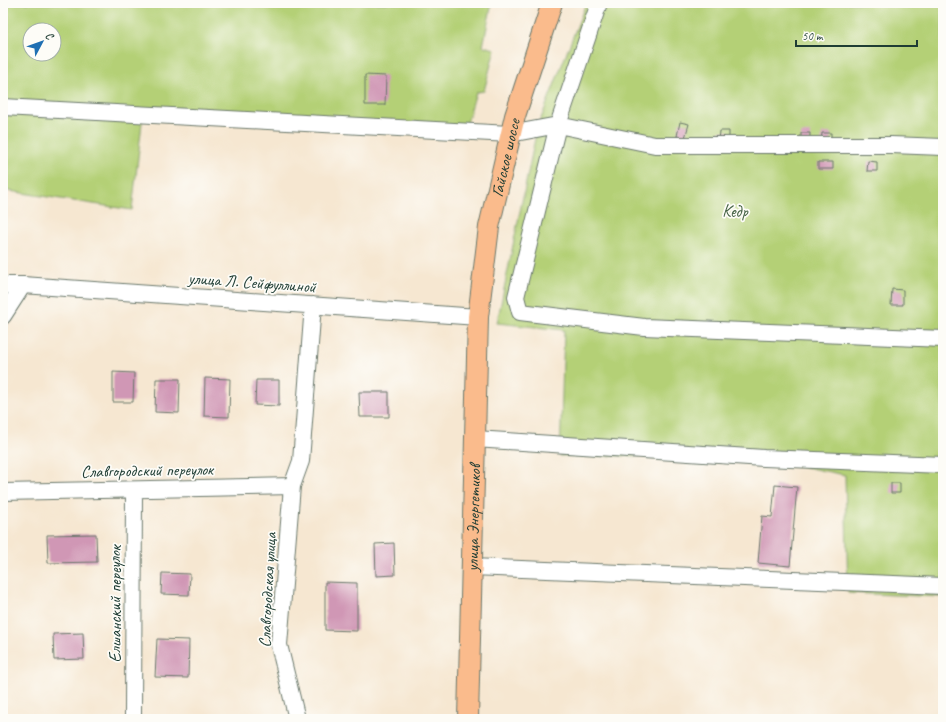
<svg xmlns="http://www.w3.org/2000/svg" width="946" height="722" viewBox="0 0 946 722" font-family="Caveat,sans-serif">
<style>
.green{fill:#b4d076;stroke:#6a8655;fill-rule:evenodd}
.building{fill:#d097b5}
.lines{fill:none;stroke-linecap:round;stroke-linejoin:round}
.minor-casing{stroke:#6a786b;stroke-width:18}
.major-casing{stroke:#6a786b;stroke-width:22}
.minor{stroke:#fff;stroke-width:16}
.major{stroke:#fabb8c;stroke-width:20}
.labels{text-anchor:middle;stroke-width:3.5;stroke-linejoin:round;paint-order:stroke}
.street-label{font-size:17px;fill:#1f3d34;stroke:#fdfcf7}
.park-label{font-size:17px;fill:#446244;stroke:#fdfcf7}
</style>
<rect width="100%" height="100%" fill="#fdfcf7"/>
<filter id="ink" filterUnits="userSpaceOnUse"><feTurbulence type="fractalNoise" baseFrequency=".025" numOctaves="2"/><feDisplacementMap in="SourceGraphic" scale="8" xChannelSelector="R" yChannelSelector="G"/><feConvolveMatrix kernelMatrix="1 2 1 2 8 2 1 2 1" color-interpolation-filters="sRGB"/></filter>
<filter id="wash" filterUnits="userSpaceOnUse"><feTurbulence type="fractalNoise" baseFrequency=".012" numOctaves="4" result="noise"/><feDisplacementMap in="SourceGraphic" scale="16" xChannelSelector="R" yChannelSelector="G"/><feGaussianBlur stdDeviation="0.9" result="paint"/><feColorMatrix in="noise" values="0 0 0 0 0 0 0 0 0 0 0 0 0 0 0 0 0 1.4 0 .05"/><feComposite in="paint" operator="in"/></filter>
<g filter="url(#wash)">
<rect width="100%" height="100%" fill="#f6e7d1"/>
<path class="green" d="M15,3H492L483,46L495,49L484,91L476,92L466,126L143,114L132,210L3,190V6ZM30,30H54V54H30Z
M586,3H943V597L848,593L845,475L805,467L664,456H560L564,330L497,323L537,129Z"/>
<g id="blocks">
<path class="building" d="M365,75L386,76L385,105H365Z
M680,122L689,124L685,138L677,136Z
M720,131H729V141H719Z
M801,133H810V143H801Z
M822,133H831V143H821Z
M868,161L877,162V171H867Z
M818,162H833V169H818Z
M892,289L903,290V305H891Z
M113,372L134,373L133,402H113Z
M205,378L230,379L229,417L204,416Z
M156,379H180L179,413L155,412Z
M256,380H279V406L255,405Z
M359,392H389V417H360Z
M891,483H900V493H891Z
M775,485L797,487L790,566L758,563L762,516L772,517Z
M96,534L97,562L48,563L47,535Z
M394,543L395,575L376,576L375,544Z
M162,573L190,574L189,595L161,594Z
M325,582L357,583V631L325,630Z
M83,633L84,659L54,660L53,634Z
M157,639L189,640L188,678L155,677Z"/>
</g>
</g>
<g filter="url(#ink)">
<use href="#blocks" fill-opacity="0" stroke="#6a786b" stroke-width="1"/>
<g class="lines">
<g class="minor-casing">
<path id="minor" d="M3,107L510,134L558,125L599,3
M943,147L891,145H655L558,125L516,297L520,312L644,327L943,339
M3,285H23L478,317
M3,316L23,285
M475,439L764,458L943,465
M3,492L292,486
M472,567L943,586
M133,719L134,490
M297,719L279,645L292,486L301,461L313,305"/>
</g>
<g class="major-casing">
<g id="major">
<path id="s1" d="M468,719L478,317L489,227L515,116L552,3"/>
</g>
</g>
<use href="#minor" class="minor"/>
<use href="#major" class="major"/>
</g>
</g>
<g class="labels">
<g class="street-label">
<text dy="6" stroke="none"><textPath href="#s1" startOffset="564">Гайское шоссе</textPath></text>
<text transform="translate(252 282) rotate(4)" y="6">улица Л. Сейфуллиной</text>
<text transform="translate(147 470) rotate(-1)" y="6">Славгородский переулок</text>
<text dy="6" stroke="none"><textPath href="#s1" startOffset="201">улица Энергетиков</textPath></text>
<text transform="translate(267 590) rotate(-87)" y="6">Славгородская улица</text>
<text transform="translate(115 604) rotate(-90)" y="6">Елшанский переулок</text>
</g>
<g class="park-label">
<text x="735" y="217">Кедр</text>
</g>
</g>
<rect width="946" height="722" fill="none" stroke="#fdfcf7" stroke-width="16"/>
<g transform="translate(42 42) rotate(49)"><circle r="19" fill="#fdfcf7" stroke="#a4b0a9"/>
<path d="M0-3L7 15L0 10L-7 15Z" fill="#1f6fb2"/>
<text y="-6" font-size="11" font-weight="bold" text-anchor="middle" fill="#1f3d34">С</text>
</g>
<path d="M796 40v6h121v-6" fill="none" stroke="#1f3d34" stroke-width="2"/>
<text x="802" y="40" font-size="12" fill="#1f3d34" stroke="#fdfcf7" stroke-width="3" paint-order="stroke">50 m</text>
</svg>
